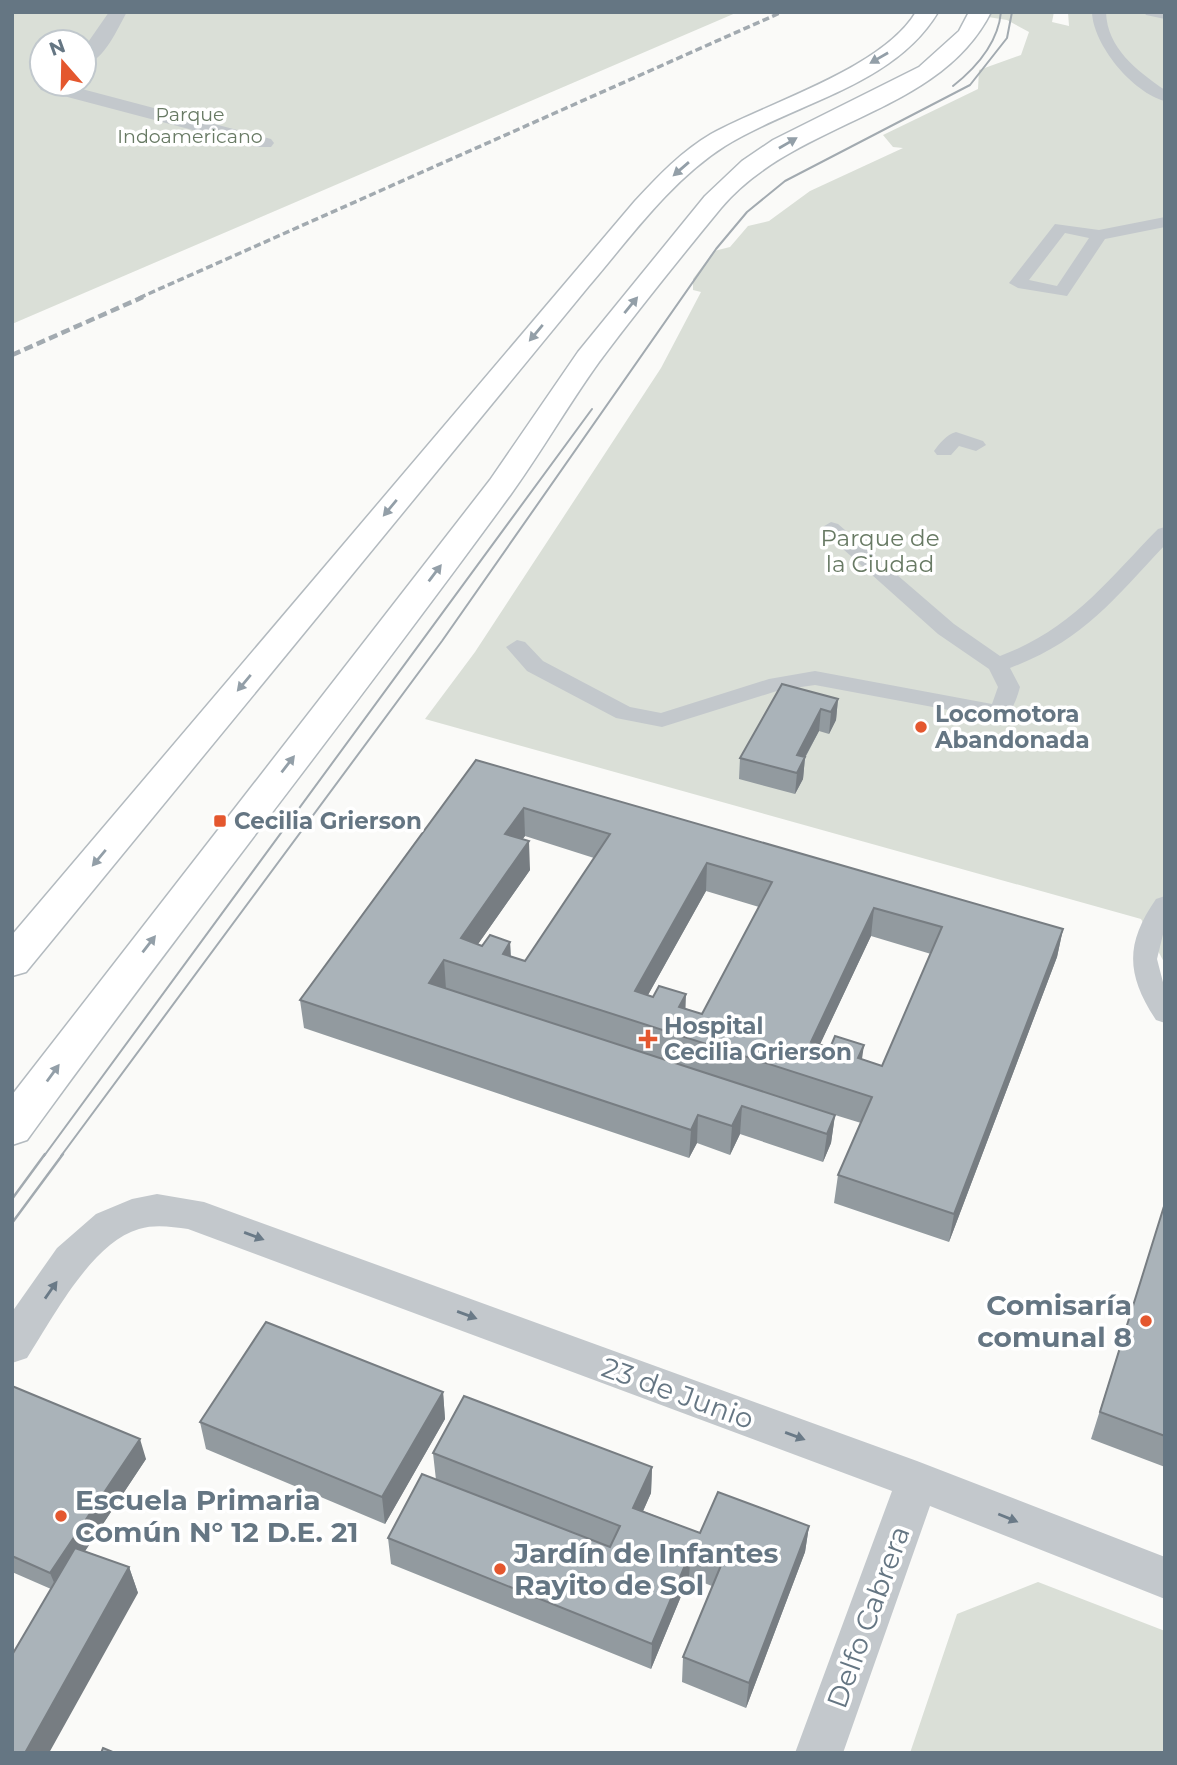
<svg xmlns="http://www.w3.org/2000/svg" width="1177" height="1765" viewBox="0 0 1177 1765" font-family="Montserrat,sans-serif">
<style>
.green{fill:#dadfd7;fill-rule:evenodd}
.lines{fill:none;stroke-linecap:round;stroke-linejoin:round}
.secondary-casing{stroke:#b3babf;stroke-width:3}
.pedestrian{fill:#c3c8cc;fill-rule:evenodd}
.minor{fill:#c3c8cc;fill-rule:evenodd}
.secondary{fill:#fff;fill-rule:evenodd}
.tram-far1{stroke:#a2aab0;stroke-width:2}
.tram{stroke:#a2aab0;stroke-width:2.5}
.rail-far1{stroke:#a2aab0;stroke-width:3.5;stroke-dasharray:7 3.5;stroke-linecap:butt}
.rail{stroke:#a2aab0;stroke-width:4.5;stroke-dasharray:9 4.5;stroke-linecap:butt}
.wall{fill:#929a9f;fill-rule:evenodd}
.shaded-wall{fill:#777d82}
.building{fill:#aab3b9;stroke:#777d82;stroke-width:2;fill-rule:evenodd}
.oneway{fill:#939fa8}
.oneway2{fill:#6a7a87}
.poi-dot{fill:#e4572e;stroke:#fff;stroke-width:2.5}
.labels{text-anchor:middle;stroke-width:7;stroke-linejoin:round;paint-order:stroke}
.far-park-label{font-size:19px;fill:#687a64;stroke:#fff}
.park-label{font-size:23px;fill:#687a64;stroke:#fff}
.poi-label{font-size:23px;font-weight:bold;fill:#657683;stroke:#fff;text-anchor:start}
.near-poi-label{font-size:28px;font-weight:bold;fill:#657683;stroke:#fff;text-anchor:start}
.near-street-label{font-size:28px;fill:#657683;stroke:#fff}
</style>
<rect width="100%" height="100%" fill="#fafaf8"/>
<path class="green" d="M12,12H738L12,324ZM42,42H84V84H42Z
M986,12H1054L1052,22L1069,26L1068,12H1165V964L1141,919L425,719L475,652L661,368L701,292L693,290V279L714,251L730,247L748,226L769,221L810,191L903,148L893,147L883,135L978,89L979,70L1021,55L1029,32L1007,20L988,17Z
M1038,1582L1165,1631V1753H910L957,1614Z"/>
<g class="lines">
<g class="secondary-casing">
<path id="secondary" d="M916,12H938C894,86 794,103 725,146C670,181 630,238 588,287L26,972L12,976V935L635,201C658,176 682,151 711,134C769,102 882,69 916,12Z
M969,12H991C939,116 796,119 721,208C680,258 638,310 599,362C568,405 542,451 511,494C353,711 185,922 27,1140L12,1145V1095L490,480L578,352L705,196L742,161L773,140L919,67L959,31Z"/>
</g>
<path class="pedestrian" d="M1092,12H1106C1107,48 1137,71 1165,90V101C1133,93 1093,45 1092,12Z
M1144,12H1165V19L1146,15Z
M1165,217V227L1105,239L1067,296L1018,288L1009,283L1055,224L1099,230ZM1065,233L1089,238L1057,286L1029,280Z
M956,432L983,441L986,445L976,451L959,446L951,455H937L934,451C940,443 946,435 956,432Z
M831,522L838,524L954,624L1000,656C1072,629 1106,582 1158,529L1165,527V545C1112,601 1084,640 1010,668L1020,687C1016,701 1012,715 997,719L815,685L780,690L662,727L616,718L527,671L506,647L517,640L525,642L543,661L630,707L661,713L769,679L815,671L992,704L998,687L989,669L938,634L824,532L821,528Z
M1165,896V926L1157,959L1165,990V1023L1156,1020C1126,974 1125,944 1156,899Z"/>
<path class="minor" d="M109,12H127C117,29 105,60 84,65V48Z
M41,82L63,84L271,139L274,143L271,147H257L41,90L38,86Z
M157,1194L204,1202L917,1461L1165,1557V1599L930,1506L843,1753H795L892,1491L188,1229C172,1227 156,1224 139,1229C91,1243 53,1318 27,1358L12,1363V1312L57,1248L96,1214L132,1199Z"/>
<use href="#secondary" class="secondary"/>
<path class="tram-far1" d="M953,86C977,67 998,43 1001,12
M44,1156L592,409
M61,1156L442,641L716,249L747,212L785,181L970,85L1007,38L1012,12"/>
<path class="tram" d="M12,1199L45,1154
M12,1223L63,1154"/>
<path class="rail-far1" d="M139,298L782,12"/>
<path class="rail" d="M12,355L143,297"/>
</g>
<path class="wall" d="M838,699L836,720L829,734L819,731L805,758L803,779L795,794L739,779L740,758Z
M476,760L1063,929L1057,957L949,1242L834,1203L838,1175L861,1123L835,1115L831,1143L823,1162L740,1134L730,1155L697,1143L689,1158L304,1028L300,1000ZM525,836L594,858L525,961L511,956L510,942L482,946L478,944L530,870L522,839ZM706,891L759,907L702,1014L648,995ZM871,936L931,954L882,1066L820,1044Z
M1165,1203V1467L1091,1439Z
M12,1386L146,1459L85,1551L129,1567L138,1593L51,1589L12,1572Z
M443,1392L445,1419L385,1524L206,1449L200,1422Z
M433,1453L652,1467L651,1493L643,1511L700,1533L809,1526L805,1552L746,1708L682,1682L683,1657L712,1586L689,1577L651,1669L391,1564L388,1538L436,1480Z"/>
<path class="shaded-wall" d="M838,699L836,720L829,734L831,712Z
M821,709L819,731L805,757L803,779L795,794L797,773V755Z
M524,808L525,836L506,862L505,834Z
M529,841L530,870L462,967L461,938Z
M707,863L706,891L634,1020L635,991Z
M874,908L871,936L808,1070L811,1042Z
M1063,929L1057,957L949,1242L954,1214Z
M510,942L511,971L503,954Z
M444,960L446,989L429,983Z
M686,994L685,1023L679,1007Z
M864,1045L860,1073L858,1058Z
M742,1106L740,1134L730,1155L732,1126Z
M698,1115L697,1143L689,1158L691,1130Z
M835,1115L831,1143L823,1162L827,1134Z
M443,1392L445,1419L385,1524L382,1497Z
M140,1439L146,1459L58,1592L50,1573Z
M652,1467L651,1493L633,1534V1508Z
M809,1526L805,1552L746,1708L749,1683Z
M691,1551L689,1577L651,1669L652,1644Z
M129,1567L138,1593L49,1753H25Z"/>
<path class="building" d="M782,684L838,699L831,712L821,709L797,755L805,757L797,773L740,758Z
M476,760L1063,929L954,1214L838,1175L872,1097L444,960L429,983L835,1115L827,1134L742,1106L732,1126L698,1115L691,1130L300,1000ZM524,808L610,834L525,961L503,954L510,942L490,935L482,946L461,938L529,841L505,834ZM707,863L772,882L702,1014L679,1007L686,994L659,986L653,997L635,991ZM874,908L942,927L882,1066L858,1058L864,1045L835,1036L830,1048L811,1042Z
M1165,1203V1436L1100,1412Z
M266,1322L443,1392L382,1497L200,1422Z
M12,1386L140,1439L50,1573L12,1556Z
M464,1396L652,1467L633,1508L700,1533L718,1492L809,1526L749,1683L683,1657L722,1563L691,1551L652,1644L388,1538L422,1474L610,1547L620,1526L433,1453Z
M75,1548L129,1567L25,1753H12V1655Z
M103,1748L115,1753H101Z"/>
<defs><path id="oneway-solid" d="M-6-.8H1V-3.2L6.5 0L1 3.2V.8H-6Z" transform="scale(1.75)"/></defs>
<g class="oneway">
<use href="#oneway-solid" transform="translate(879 58) rotate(150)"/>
<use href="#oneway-solid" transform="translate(788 143) rotate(-30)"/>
<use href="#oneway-solid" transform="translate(681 169) rotate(139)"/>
<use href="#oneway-solid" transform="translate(631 305) rotate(-51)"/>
<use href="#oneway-solid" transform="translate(536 333) rotate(130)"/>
<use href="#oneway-solid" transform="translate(390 508) rotate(130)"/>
<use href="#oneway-solid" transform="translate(435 573) rotate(-53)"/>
<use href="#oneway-solid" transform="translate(244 683) rotate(130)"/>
<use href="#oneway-solid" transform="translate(288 764) rotate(-52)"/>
<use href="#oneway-solid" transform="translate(99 858) rotate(130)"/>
<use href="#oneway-solid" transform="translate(149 944) rotate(-52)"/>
<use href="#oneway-solid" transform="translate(53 1073) rotate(-54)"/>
</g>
<g class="oneway2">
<use href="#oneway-solid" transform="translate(254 1236) rotate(20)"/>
<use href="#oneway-solid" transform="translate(51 1290) rotate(-55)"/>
<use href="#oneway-solid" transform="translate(467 1315) rotate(20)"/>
<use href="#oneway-solid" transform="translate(795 1436) rotate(20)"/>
<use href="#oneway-solid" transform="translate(1008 1518) rotate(22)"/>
</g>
<g class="poi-dot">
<circle cx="921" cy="727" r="7"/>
<rect x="213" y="814" width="14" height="14" rx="3.5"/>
<path d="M644.5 1028.5h7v7h7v7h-7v7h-7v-7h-7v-7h7z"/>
<circle cx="1146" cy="1321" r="7"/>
<circle cx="61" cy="1516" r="7"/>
<circle cx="500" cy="1569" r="7"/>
</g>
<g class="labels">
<g class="far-park-label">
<text x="190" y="121">Parque<tspan x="190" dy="22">Indoamericano</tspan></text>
</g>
<g class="park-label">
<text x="880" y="546">Parque de<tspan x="880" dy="26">la Ciudad</tspan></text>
</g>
<g class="poi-label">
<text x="935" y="722">Locomotora<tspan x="935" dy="26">Abandonada</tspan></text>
<text x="234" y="829">Cecilia Grierson</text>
<text x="664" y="1034">Hospital<tspan x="664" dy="26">Cecilia Grierson</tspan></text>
</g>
<g class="near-poi-label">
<text x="1132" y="1315" text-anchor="end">Comisaría<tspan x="1132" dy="32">comunal 8</tspan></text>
<text x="75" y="1510">Escuela Primaria<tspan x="75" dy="32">Común N° 12 D.E. 21</tspan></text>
<text x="514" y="1563">Jardín de Infantes<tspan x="514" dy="32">Rayito de Sol</tspan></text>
</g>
<g class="near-street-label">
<text transform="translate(678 1393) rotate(20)" y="10">23 de Junio</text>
<text transform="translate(868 1617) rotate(-70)" y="10">Delfo Cabrera</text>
</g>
</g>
<rect width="1177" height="1765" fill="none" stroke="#657683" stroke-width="28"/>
<g transform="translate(63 63) rotate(340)"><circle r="33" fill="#ffffff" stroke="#c1c8cd" stroke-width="2"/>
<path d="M0-5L12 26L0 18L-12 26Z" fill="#e4572e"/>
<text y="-10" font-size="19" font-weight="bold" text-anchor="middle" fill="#657683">N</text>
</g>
</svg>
